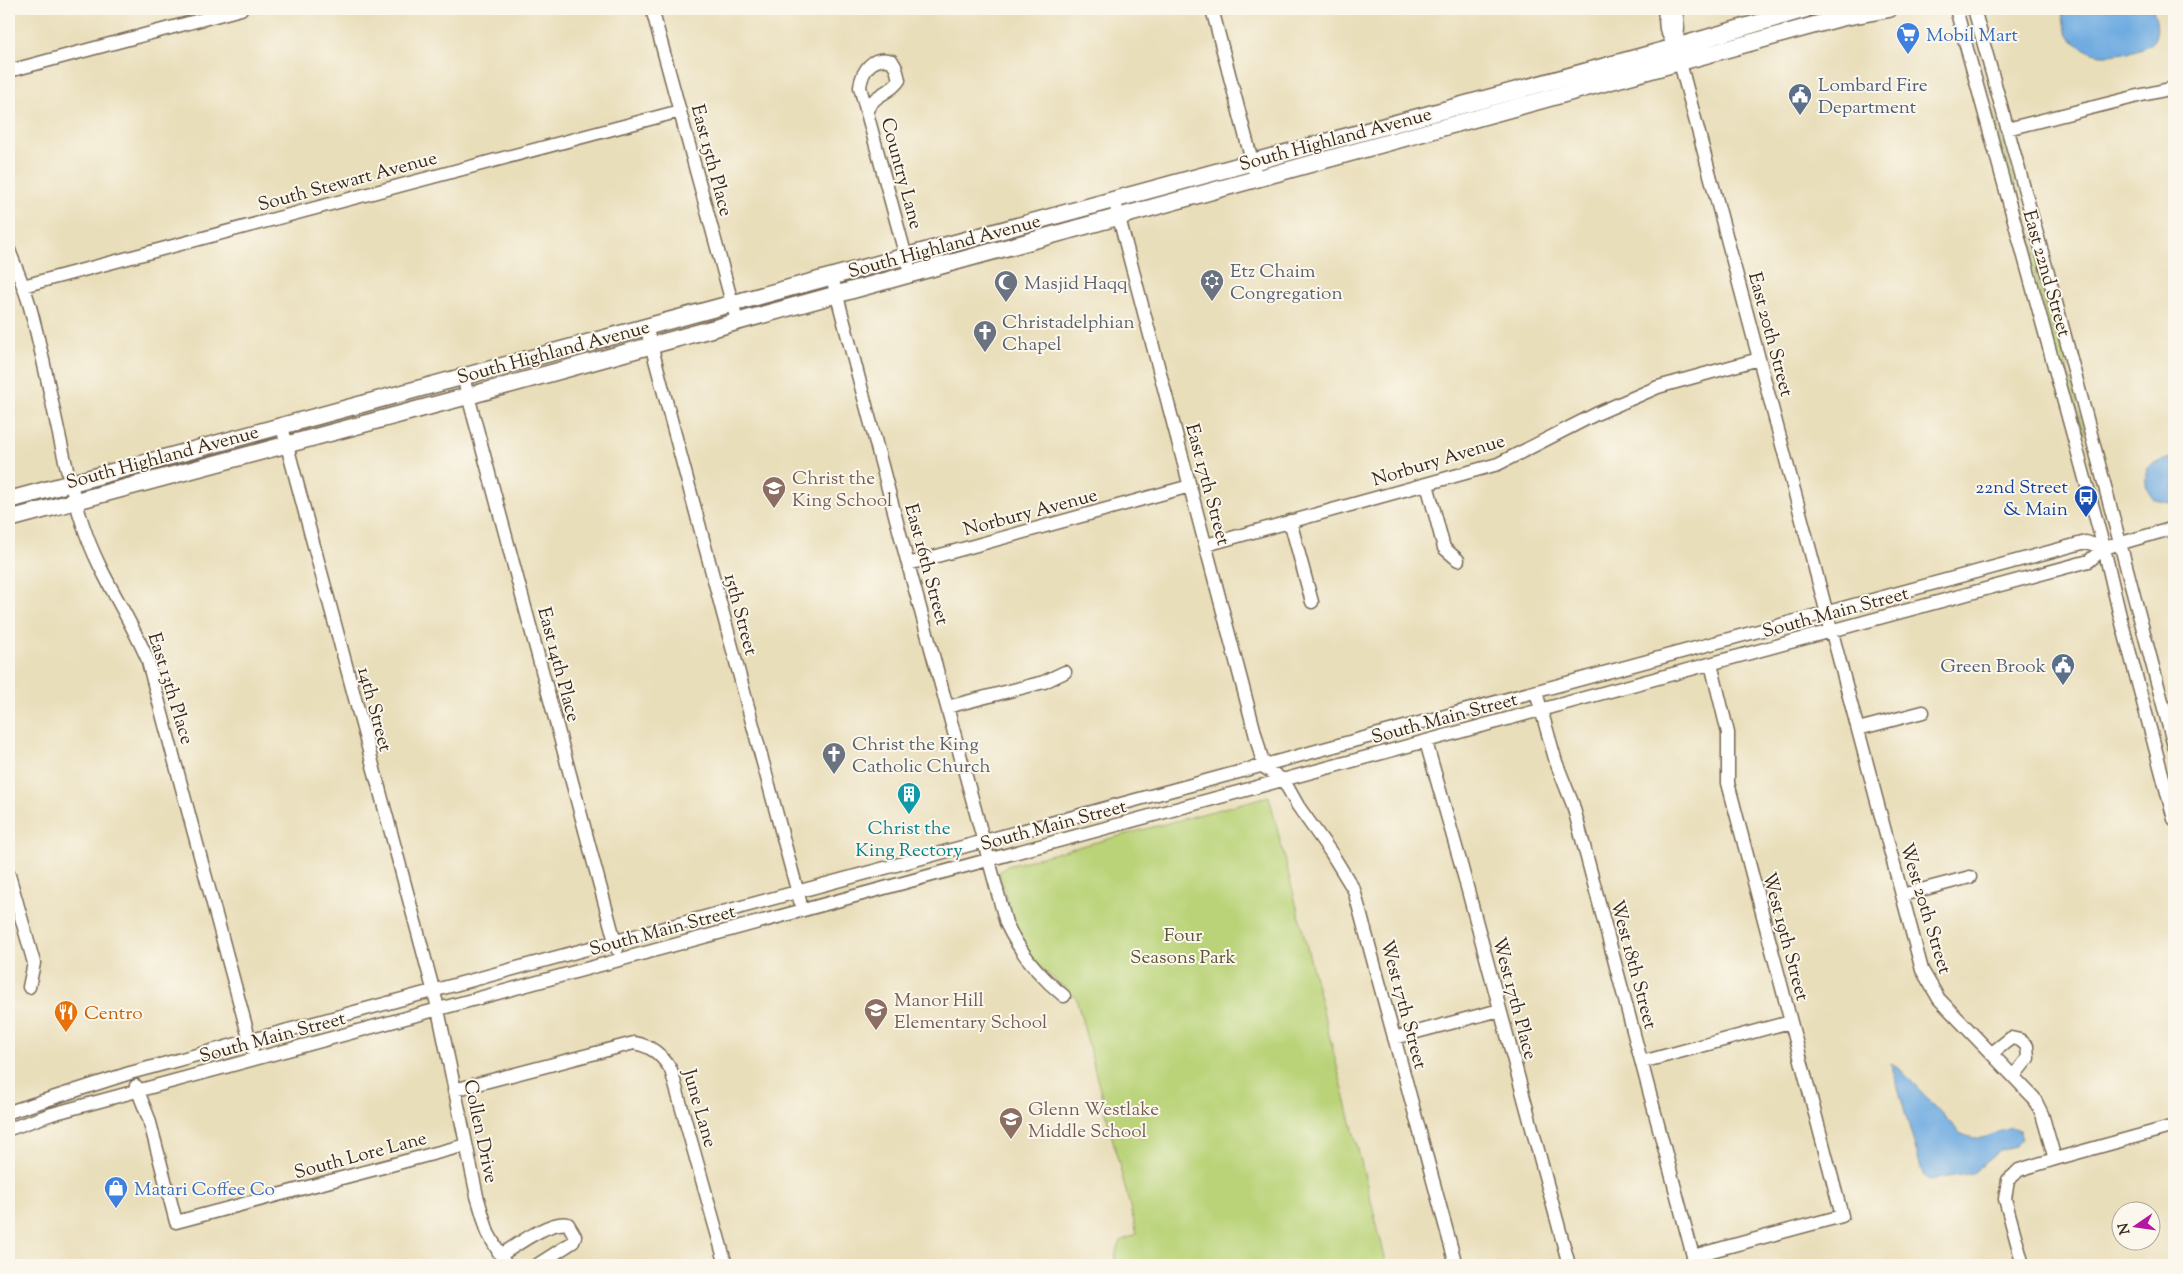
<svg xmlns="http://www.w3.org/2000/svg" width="2183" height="1274" viewBox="0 0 2183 1274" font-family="'Sorts Mill Goudy',serif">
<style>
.green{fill:#bad378;stroke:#7a7e4b}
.water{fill:#70ace1;stroke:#566b80}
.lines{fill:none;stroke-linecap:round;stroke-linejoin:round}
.minor-casing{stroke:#786955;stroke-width:15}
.major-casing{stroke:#786955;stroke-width:19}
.minor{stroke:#fff;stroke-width:12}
.major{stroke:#fff;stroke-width:16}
.labels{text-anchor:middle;stroke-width:4;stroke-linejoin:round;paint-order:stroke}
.shop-label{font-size:19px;fill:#366cbe;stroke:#fbf7ec;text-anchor:start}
.service-label{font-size:19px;fill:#4e5e75;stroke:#fbf7ec;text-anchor:start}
.street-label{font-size:19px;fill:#3b2a1e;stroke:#fbf7ec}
.worship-label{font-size:19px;fill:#5b616d;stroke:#fbf7ec;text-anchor:start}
.education-label{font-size:19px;fill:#785e54;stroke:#fbf7ec;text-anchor:start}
.transit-label{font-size:19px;fill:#164399;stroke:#fbf7ec;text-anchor:end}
.culture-label{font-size:19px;fill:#0d838f;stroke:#fbf7ec}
.park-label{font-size:19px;fill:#5b5434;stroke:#fbf7ec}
.food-label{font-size:19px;fill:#c56008;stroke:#fbf7ec;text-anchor:start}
</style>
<rect width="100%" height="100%" fill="#fbf7ec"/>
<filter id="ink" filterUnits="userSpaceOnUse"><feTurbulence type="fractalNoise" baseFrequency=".02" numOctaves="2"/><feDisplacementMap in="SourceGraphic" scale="10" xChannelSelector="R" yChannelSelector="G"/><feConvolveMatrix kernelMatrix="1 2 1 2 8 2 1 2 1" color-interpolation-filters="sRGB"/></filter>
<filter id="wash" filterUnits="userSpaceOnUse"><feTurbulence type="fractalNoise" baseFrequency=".0096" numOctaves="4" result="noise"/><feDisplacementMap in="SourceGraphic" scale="20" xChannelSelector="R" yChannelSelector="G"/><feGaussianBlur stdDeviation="1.12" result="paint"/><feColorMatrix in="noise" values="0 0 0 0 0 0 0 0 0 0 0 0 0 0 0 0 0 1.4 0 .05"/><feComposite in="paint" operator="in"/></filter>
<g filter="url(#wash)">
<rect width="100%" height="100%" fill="#e9deba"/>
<path class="green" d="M1985,87L2031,233L2085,434H2082L2071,405L1983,88Z
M1269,796L1387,1265H1112L1121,1241L1137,1234L1076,997L1035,963L1015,931L999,872L1007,866Z"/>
<path class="water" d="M2061,9H2153C2156,19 2160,34 2152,42C2145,51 2112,56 2101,55C2090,54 2074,43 2068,35C2064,29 2063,16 2061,9Z
M2174,457V504L2154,500C2146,491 2144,480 2147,468L2154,463Z
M1891,1063L1898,1067L1960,1133C1984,1145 1989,1133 2011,1127L2019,1130L2022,1139L2015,1146L2000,1150L1973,1173L1929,1180L1923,1175Z"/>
</g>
<g filter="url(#ink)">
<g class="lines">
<g class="minor-casing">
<path id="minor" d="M652,9L737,321
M1212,9L1257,180
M1664,9L1666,29L1678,55L1922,970L1939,999L2034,1098L2042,1114L2055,1159
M1956,9L2104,548L2119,612L2174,819
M1974,9L2054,295L2174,746
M1676,47L1678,29L1676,9
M9,71L241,9
M867,110C875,93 890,94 899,80L896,68L892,61C873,55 862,70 860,87L906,257L911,275
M2007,129L2142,95L2174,88
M1114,199L1264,767L1284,781L1298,806L1332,854L1354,890L1456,1265
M9,250C16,269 25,288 30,307C50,379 59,453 83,525C98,572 127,612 147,658L252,1049
M832,277L908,564L1006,923C1020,953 1038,975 1064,996
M23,286L680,111
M646,326L800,901
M463,377L617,949
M282,427L436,1000L477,1196L488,1233L506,1265
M1427,484L1444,548L1458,560
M1290,521L1312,602
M1206,545L1498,464L1596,414L1658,387L1759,359
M908,564L1190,486
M1536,692L1556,762L1573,805L1693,1256L1842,1216L1728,783V733L1711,664
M947,707L1044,682L1065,672
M1858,729L1923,712
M1426,742L1460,861L1569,1265
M9,875L34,963L29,987
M1902,895L1970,877
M1394,1038L1500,1010
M1992,1053L2011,1038L2020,1040L2027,1046L2028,1058L2014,1076
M1642,1062L1790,1022
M136,1086L149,1119L176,1222L466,1145
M454,1090L634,1043C652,1046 662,1055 671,1070L726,1265
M9,1112L130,1073L2086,542L2104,548
M9,1129L52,1114L2089,561L2104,548L2174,528
M501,1255C517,1245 550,1220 568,1224L575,1236L573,1242L537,1265
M2023,1265L2005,1199L2008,1180L2014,1175L2019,1170L2055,1159L2174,1126"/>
</g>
<g class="major-casing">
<path id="major" d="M9,500L1676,47L1806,9
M9,519L468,396L1840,18L1889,9"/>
</g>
<use href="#minor" class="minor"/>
<use href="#major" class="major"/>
</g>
</g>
<defs>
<g id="supermarket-pin" transform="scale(1.25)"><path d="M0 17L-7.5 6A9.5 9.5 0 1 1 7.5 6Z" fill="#3f7fe0" stroke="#fbf7ec"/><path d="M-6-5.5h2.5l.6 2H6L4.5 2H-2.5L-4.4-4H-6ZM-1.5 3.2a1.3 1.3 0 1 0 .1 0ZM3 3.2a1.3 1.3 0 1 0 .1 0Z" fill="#fff"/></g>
<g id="civic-pin" transform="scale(1.25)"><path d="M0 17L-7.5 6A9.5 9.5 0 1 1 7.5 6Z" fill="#5c6f8a" stroke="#fbf7ec"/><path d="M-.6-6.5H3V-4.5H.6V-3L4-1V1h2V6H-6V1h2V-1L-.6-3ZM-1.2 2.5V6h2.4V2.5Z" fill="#fff"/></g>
<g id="synagogue-pin" transform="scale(1.25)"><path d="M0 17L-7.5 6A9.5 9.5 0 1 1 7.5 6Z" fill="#6b7280" stroke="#fbf7ec"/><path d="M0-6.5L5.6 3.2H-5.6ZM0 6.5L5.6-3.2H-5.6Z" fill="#fff"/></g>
<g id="mosque-pin" transform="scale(1.25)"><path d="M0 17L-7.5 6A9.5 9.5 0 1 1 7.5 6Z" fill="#6b7280" stroke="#fbf7ec"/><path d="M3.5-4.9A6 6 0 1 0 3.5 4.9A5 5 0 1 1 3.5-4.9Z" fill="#fff"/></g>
<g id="church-pin" transform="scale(1.25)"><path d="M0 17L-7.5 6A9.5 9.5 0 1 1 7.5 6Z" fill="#6b7280" stroke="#fbf7ec"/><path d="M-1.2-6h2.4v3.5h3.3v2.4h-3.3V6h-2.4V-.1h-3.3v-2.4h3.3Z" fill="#fff"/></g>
<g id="school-pin" transform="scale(1.25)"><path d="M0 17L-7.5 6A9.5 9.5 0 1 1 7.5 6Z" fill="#8d6e63" stroke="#fbf7ec"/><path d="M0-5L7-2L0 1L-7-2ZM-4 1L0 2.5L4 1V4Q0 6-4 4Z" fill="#fff"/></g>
<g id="bus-pin" transform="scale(1.25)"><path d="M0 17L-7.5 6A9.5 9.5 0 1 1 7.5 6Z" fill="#1a4fb4" stroke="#fbf7ec"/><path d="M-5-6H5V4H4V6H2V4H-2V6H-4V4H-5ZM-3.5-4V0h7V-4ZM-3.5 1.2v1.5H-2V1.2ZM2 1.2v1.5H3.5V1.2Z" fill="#fff"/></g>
<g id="building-pin" transform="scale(1.25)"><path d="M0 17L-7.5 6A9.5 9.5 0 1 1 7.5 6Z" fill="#0f9aa8" stroke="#fbf7ec"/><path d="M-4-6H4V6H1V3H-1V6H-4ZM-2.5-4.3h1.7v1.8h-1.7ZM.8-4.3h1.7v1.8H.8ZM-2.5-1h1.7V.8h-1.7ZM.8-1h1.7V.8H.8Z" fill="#fff"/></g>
<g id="restaurant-pin" transform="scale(1.25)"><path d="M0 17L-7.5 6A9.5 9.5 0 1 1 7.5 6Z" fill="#e8710a" stroke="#fbf7ec"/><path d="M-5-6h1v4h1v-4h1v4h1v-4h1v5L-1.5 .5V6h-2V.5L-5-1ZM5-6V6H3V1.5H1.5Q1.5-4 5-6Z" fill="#fff"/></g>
<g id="shop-pin" transform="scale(1.25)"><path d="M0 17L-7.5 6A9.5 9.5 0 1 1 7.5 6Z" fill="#3f7fe0" stroke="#fbf7ec"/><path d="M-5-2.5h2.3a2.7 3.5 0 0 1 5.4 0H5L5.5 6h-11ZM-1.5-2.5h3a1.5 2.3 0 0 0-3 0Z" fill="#fff"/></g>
</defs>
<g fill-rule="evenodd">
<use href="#supermarket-pin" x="1908" y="34"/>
<use href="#civic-pin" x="1800" y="95"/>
<use href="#synagogue-pin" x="1212" y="281"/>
<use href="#mosque-pin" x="1006" y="282"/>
<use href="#church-pin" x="985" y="332"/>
<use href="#school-pin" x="774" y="488"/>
<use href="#bus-pin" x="2086" y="497"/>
<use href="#civic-pin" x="2063" y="665"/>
<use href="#church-pin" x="834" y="754"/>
<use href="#building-pin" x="909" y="794"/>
<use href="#school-pin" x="876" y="1010"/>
<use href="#restaurant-pin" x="66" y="1012"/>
<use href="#school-pin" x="1011" y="1119"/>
<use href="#shop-pin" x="116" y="1188"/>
</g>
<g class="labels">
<g class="shop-label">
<text x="1926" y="41">Mobil Mart</text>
<text x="134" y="1195">Matari Coffee Co</text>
</g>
<g class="service-label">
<text x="1818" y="91">Lombard Fire<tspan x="1818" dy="22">Department</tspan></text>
<text x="2046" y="672" text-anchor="end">Green Brook</text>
</g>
<g class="street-label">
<text transform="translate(1335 138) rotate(-15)" y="7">South Highland Avenue</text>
<text transform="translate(713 160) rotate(75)" y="7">East 15th Place</text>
<text transform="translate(903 173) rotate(75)" y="7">Country Lane</text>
<text transform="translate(347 180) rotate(-15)" y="7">South Stewart Avenue</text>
<text transform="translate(944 245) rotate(-15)" y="7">South Highland Avenue</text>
<text transform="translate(2048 273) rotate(74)" y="7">East 22nd Street</text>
<text transform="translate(1772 334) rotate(75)" y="7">East 20th Street</text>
<text transform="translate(553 351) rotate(-15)" y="7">South Highland Avenue</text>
<text transform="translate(162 456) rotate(-15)" y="7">South Highland Avenue</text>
<text transform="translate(1438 459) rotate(-17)" y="7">Norbury Avenue</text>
<text transform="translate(1209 484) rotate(75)" y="7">East 17th Street</text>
<text transform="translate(1030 511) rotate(-15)" y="7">Norbury Avenue</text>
<text transform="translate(928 564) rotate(75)" y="7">East 16th Street</text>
<text transform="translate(1835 611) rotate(-15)" y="7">South Main Street</text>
<text transform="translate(742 614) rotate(75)" y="7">15th Street</text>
<text transform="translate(560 664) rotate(75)" y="7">East 14th Place</text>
<text transform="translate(172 688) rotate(73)" y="7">East 13th Place</text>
<text transform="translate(376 709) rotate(75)" y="7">14th Street</text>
<text transform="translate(1444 717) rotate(-15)" y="7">South Main Street</text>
<text transform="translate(1053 824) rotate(-15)" y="7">South Main Street</text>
<text transform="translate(1927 908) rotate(73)" y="7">West 20th Street</text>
<text transform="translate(662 929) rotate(-15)" y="7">South Main Street</text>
<text transform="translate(1787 936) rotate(75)" y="7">West 19th Street</text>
<text transform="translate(1635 964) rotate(75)" y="7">West 18th Street</text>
<text transform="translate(1516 998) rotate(75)" y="7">West 17th Place</text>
<text transform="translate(1405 1004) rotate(75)" y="7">West 17th Street</text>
<text transform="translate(272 1036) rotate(-15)" y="7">South Main Street</text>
<text transform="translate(701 1108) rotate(74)" y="7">June Lane</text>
<text transform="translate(482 1131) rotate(78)" y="7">Collen Drive</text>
<text transform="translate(360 1154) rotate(-15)" y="7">South Lore Lane</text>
</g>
<g class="worship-label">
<text x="1230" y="277">Etz Chaim<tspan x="1230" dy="22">Congregation</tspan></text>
<text x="1024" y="289">Masjid Haqq</text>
<text x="1002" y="328">Christadelphian<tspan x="1002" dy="22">Chapel</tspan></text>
<text x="852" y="750">Christ the King<tspan x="852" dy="22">Catholic Church</tspan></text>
</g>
<g class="education-label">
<text x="792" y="484">Christ the<tspan x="792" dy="22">King School</tspan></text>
<text x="894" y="1006">Manor Hill<tspan x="894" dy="22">Elementary School</tspan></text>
<text x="1028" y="1115">Glenn Westlake<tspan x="1028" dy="22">Middle School</tspan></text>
</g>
<g class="transit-label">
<text x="2068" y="493">22nd Street<tspan x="2068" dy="22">&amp; Main</tspan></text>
</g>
<g class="culture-label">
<text x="909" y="834">Christ the<tspan x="909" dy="22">King Rectory</tspan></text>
</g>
<g class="park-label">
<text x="1183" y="941">Four<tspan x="1183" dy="22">Seasons Park</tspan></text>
</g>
<g class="food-label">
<text x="84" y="1019">Centro</text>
</g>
</g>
<rect width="2183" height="1274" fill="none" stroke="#fbf7ec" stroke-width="30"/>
<g transform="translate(2136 1226) rotate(257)"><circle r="24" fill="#fbf7ec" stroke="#aea59a"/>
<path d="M0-4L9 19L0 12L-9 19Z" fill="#b5179e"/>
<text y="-8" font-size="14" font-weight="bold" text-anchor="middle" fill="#3b2a1e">N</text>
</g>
</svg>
